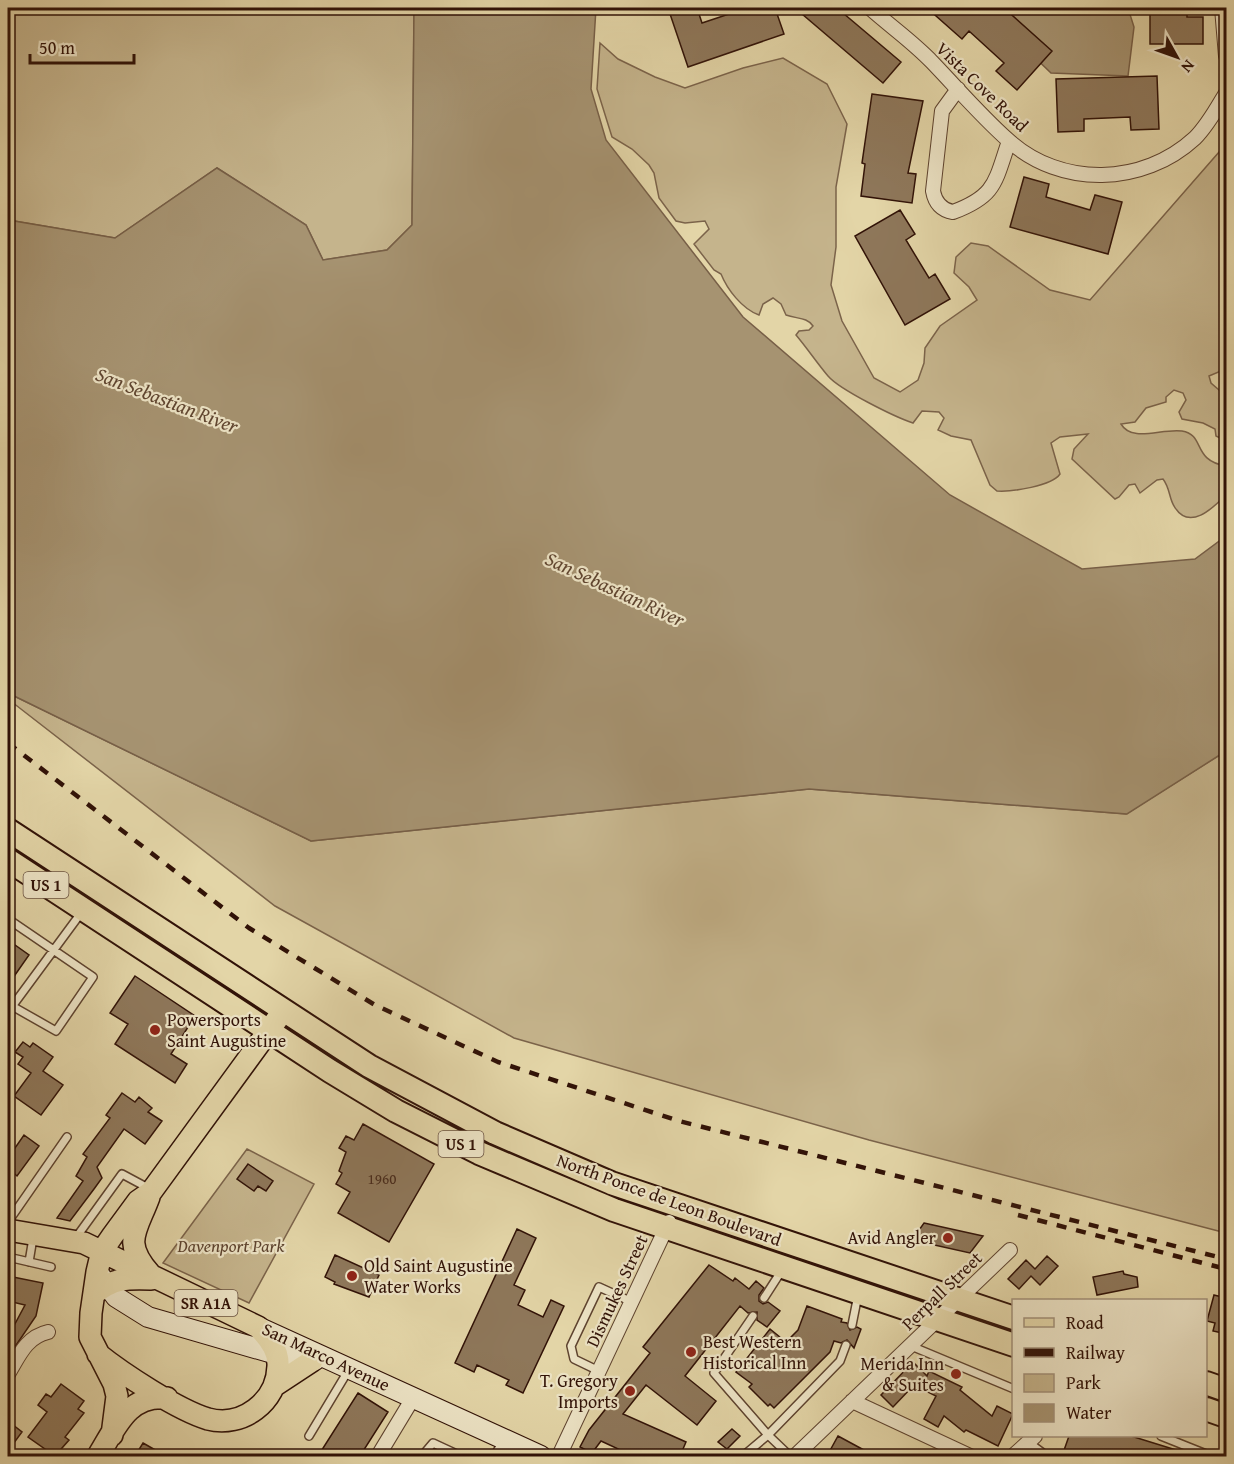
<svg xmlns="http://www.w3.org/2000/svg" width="1234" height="1464" viewBox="0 0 1234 1464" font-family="'Gentium Book Plus',serif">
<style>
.green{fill:#c5b48c;stroke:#7b634a;stroke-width:1.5}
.water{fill:#a69371;stroke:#775f47;stroke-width:1.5}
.building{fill:#8e775a;stroke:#311207;stroke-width:1.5}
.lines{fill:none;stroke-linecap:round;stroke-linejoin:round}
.service-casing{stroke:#5e432f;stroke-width:10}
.minor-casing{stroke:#5e432f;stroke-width:16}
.secondary-casing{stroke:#311207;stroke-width:22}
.primary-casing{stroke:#311207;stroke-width:24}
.trunk-casing{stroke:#311207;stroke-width:26}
.service{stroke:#ede4c6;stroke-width:7}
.minor{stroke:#ede4c6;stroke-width:14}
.secondary{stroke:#ede4c6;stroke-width:20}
.primary{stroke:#e3d5a7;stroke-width:21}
.trunk{stroke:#e3d5a7;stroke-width:22}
.rail{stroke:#311207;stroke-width:4.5;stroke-dasharray:10 10;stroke-linecap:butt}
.poi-dot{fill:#8f2418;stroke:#ede4c6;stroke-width:2}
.labels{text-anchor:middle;stroke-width:4.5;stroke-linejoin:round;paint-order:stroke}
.number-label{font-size:15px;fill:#482b1c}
.shield{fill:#ede4c6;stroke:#695140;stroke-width:1.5}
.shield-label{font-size:16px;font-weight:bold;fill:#311207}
.street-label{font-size:18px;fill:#311207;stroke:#ede4c6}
.poi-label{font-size:18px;fill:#311207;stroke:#ede4c6;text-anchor:start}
.park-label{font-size:18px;font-style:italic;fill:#5d432f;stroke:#ede4c6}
.water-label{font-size:20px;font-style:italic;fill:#604631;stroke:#ede4c6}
</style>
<rect width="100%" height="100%" fill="#e3d5a7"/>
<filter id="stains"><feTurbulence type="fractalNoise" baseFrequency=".00333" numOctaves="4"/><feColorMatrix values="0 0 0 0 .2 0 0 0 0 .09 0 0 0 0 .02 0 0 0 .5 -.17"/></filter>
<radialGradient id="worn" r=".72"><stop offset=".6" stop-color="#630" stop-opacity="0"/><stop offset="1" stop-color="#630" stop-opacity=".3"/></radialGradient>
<path class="green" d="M8,8H414L412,225L387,250L323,260L306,225L217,168L115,238L8,220Z
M600,43L618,59L655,77L685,88L743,68L783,58L827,84L847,124L836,187V247L831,285L842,321L874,378L900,392L918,380L924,363L925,348L940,326L977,300L969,287L954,273L956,257L971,243L988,246L1050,290L1090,300L1226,144V356L1221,371L1209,376L1211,383L1226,396V441L1216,436L1215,429L1203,423L1182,419L1179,412L1186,400L1183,393L1174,390L1166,397V402L1146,408L1135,422L1121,424C1132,443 1162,428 1182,431C1206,435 1191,460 1226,466V495C1213,508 1189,532 1174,506C1169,498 1170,488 1163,479L1157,480L1140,493L1135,484L1129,485L1119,497L1115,499L1072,459L1074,449L1088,434L1060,437L1051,443L1060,474C1052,486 1012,492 997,491L990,485L971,440L951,436L938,430L944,418L939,412L922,411L913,423C895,417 840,390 828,376C817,363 807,348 796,335L799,331L809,330L813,326C807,317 797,319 786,315L781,304L773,298L763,304L759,315C742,309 727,289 721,274L714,270L694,244L709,229L705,221L685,223L676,221L659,198L654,173L649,165L632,149L612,137L597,89Z
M8,693L311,841L809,789L1126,814L1226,751V1233L869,1140L514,1038L275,906L8,699Z
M247,1149L314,1184L249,1303L163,1263Z"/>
<path class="water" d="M414,8H596L591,89L606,140L743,317L950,495L1082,569L1195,559L1226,536V751L1127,814L809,789L311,841L8,693V220L115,238L217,168L306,225L323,260L387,250L412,225Z
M1002,8H1128L1134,27L1128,76L1051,73L994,18Z"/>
<path class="building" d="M668,8H697L702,23L747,8H775L784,34L688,67Z
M795,8H837L901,62L883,83Z
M927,8H1004L1052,51L1017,90L996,71L1004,63L969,31L962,39Z
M1150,8H1187V17H1203V44H1150Z
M1157,76L1159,129L1131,130L1130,117L1084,119V131L1058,132L1056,79Z
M872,94L923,101L908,173L916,174L912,203L861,196L865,164L862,163Z
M1024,177L1049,184L1046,197L1090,210L1095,195L1122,202L1108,254L1010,227Z
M900,210L915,234L906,240L929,278L935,274L950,299L905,325L855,236Z
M8,940L29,955L8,985Z
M135,976L195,1016L171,1054L187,1064L175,1083L115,1044L128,1024L110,1013Z
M23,1042L30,1047L33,1043L53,1057L43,1071L63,1085L41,1115L14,1096L31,1073L18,1064L23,1057L15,1052Z
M122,1093L135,1102L139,1097L152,1108L148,1112L162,1121L145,1144L124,1129L97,1167L102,1178L94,1189L70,1221L57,1218L83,1181L76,1176L87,1157L83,1154L110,1118L106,1115Z
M363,1124L434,1164L389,1242L338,1213L350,1192L336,1184L342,1173L339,1171L346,1152L339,1148L346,1136L354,1140Z
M24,1135L39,1146L17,1176L8,1168V1158Z
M248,1164L273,1181L266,1191L258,1186L254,1191L237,1179Z
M924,1223L983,1236L970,1253L912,1240Z
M517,1229L536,1238L514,1285L525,1290L518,1305L543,1317L551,1300L564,1306L523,1393L506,1385L509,1380L477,1365L474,1372L455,1363Z
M335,1255L379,1275L369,1297L334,1284L335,1282L325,1277Z
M1047,1256L1058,1266L1040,1285L1031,1276L1019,1289L1008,1279L1026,1260L1035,1269Z
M709,1265L733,1281L735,1278L749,1289L756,1281L764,1288L759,1295V1301L763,1304L768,1302L780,1311L767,1327L757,1320V1312L748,1313L740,1306L685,1376L716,1401L697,1425L646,1385L623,1414L686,1442L680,1456H625L627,1453L601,1441L592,1453L580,1447L589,1430L650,1353L643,1347Z
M1123,1271L1124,1274L1137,1277L1138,1287L1097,1295L1093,1277Z
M8,1276L43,1283L36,1316L8,1357V1337L25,1305L8,1301Z
M1214,1295L1222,1297L1227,1295V1334L1213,1331L1215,1323L1207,1321Z
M807,1306L842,1319L841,1322L847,1323L850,1330L857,1327L861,1329L854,1348L847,1340L841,1343L834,1341L830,1352L774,1408L770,1404L768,1406L749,1387L752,1384L736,1372L770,1329L786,1342L798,1330Z
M913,1362L927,1376L929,1371L962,1387L960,1390L992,1416L997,1406L1013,1414L998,1446L966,1430L964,1432L944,1416L938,1427L924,1419L936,1396L914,1385L893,1407L881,1395Z
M61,1384L84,1401L78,1409L84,1413L65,1437L69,1440L55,1456L28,1437L47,1412L38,1405L46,1394L51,1397Z
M358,1393L388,1412L360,1456H318Z
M8,1421L22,1432L8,1451Z
M732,1429L740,1436L727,1449L718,1442Z
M838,1436L875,1456H827Z
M1069,1436H1131L1189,1454L1188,1456H1062Z
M143,1443L166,1456H135Z"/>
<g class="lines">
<g class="service-casing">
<path id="service" d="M8,919L93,977L56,1031L12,1006
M8,1012L81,913
M8,1222L67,1137
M75,1239L122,1174L150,1189
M8,1257L51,1267
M29,1262L33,1238
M764,1298L782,1270
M753,1316L714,1373L768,1435L840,1361L846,1345
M852,1325L858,1295
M911,1346L1014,1389
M599,1371L574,1359L571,1346L599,1287L632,1302
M309,1436L348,1371
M1161,1436L1211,1456
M1028,1442L1047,1456
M382,1450L395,1456
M422,1456L433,1443L461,1456
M494,1456L503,1442
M743,1456L768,1435L790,1456"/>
</g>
<g class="minor-casing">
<path id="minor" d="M870,8C890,26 913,42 932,62C957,88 981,116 1008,140C1061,188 1143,186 1195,138C1208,125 1217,108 1226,93
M1222,8L1226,56
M958,89L942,111L933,191C935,202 941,210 953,212C996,196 995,182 1009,141
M8,1374C19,1356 26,1337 48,1332
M852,1401L970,1456
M378,1456L413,1398
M559,1456L669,1222
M795,1456L1010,1250
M1013,1456L1035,1436"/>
</g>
<g class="secondary-casing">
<path id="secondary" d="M98,1273L116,1297L148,1317L276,1354L315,1360
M258,1327L541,1456"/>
</g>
<g class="primary-casing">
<path id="primary" d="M149,1197C136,1232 122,1242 150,1274
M8,1230L84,1243L258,1327C268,1337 279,1350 278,1366C277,1402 242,1428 208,1419C178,1410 123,1374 98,1354
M94,1294C113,1278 127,1278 151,1279
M274,1386L312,1361
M112,1435L117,1396L114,1384L90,1337L91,1313L97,1272L102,1251L113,1235L138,1201L151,1192L283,1011
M98,1456C116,1427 128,1394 167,1398"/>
</g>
<g class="trunk-casing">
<path id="trunk" d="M8,830L369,1066L495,1133L611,1183L1014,1318
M8,860L330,1071L396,1111L479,1153L614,1210L1014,1345
M1206,1383L1226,1390
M1206,1409L1226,1416"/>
</g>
<use href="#service" class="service"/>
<use href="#minor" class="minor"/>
<use href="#secondary" class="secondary"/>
<use href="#primary" class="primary"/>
<use href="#trunk" class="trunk"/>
<path class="rail" d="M8,743L249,928L375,1005L498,1062L679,1121L1226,1259
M1018,1215L1226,1269"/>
</g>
<g class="poi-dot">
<circle cx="155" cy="1030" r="6"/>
<circle cx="948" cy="1238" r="6"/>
<circle cx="352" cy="1276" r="6"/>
<circle cx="691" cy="1352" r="6"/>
<circle cx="956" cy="1374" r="6"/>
<circle cx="630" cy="1391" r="6"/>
</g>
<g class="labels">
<g class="number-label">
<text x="382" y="1184">1960</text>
</g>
<g class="shield">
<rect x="23.5" y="872" width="45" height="26" rx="4.5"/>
<rect x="438.5" y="1131" width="45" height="26" rx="4.5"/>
<rect x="174.5" y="1290" width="63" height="26" rx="4.5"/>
</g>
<g class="shield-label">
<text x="46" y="891">US 1</text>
<text x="461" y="1150">US 1</text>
<text x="206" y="1309">SR A1A</text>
</g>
<g class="street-label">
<text transform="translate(982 87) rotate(44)" y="6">Vista Cove Road</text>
<text transform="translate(669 1200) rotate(20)" y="6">North Ponce de Leon Boulevard</text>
<text transform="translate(617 1291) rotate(-65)" y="6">Dismukes Street</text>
<text transform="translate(942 1291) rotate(-44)" y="6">Perpall Street</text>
<text transform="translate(326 1357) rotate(25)" y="6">San Marco Avenue</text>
</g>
<g class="poi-label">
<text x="167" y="1026">Powersports<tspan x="167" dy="21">Saint Augustine</tspan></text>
<text x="936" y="1244" text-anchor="end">Avid Angler</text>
<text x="364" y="1272">Old Saint Augustine<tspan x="364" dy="21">Water Works</tspan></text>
<text x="703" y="1348">Best Western<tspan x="703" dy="21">Historical Inn</tspan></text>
<text x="944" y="1370" text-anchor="end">Merida Inn<tspan x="944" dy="21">&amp; Suites</tspan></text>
<text x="618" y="1387" text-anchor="end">T. Gregory<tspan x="618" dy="21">Imports</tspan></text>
</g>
<g class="park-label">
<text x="231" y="1252">Davenport Park</text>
</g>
<g class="water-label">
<text transform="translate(167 400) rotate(21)" y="7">San Sebastian River</text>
<text transform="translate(615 589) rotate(25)" y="7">San Sebastian River</text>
</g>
</g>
<rect width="1234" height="1464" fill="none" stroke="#e3d5a7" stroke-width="30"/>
<rect x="9" y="9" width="1216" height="1446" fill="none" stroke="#311207" stroke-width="3"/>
<rect x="15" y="15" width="1204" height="1434" fill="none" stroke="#311207" stroke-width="1.5"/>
<rect x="1012" y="1299" width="195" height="138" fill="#ede4c6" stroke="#a2907a" stroke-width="1.5"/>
<rect x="1024" y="1318" width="30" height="9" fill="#e3d5a7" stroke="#a2907a" stroke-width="1.5"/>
<text x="1066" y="1329" font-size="18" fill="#311207">Road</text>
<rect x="1024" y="1348" width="30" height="9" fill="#311207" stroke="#a2907a" stroke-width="1.5"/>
<text x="1066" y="1359" font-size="18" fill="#311207">Railway</text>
<rect x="1024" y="1374" width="30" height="18" fill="#c5b48c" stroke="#a2907a" stroke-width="1.5"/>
<text x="1066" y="1389" font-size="18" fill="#311207">Park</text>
<rect x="1024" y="1404" width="30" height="18" fill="#a69371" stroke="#a2907a" stroke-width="1.5"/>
<text x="1066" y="1419" font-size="18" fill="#311207">Water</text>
<g transform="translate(1177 57) rotate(130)" stroke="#ede4c6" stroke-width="4.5" paint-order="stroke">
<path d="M0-4.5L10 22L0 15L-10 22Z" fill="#311207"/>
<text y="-9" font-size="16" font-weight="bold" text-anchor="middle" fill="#311207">N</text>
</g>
<path d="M30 54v9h104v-9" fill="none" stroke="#311207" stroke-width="3"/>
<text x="39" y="54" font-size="18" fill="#311207" stroke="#ede4c6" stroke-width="4.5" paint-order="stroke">50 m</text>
<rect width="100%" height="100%" filter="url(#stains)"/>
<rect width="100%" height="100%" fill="url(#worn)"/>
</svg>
